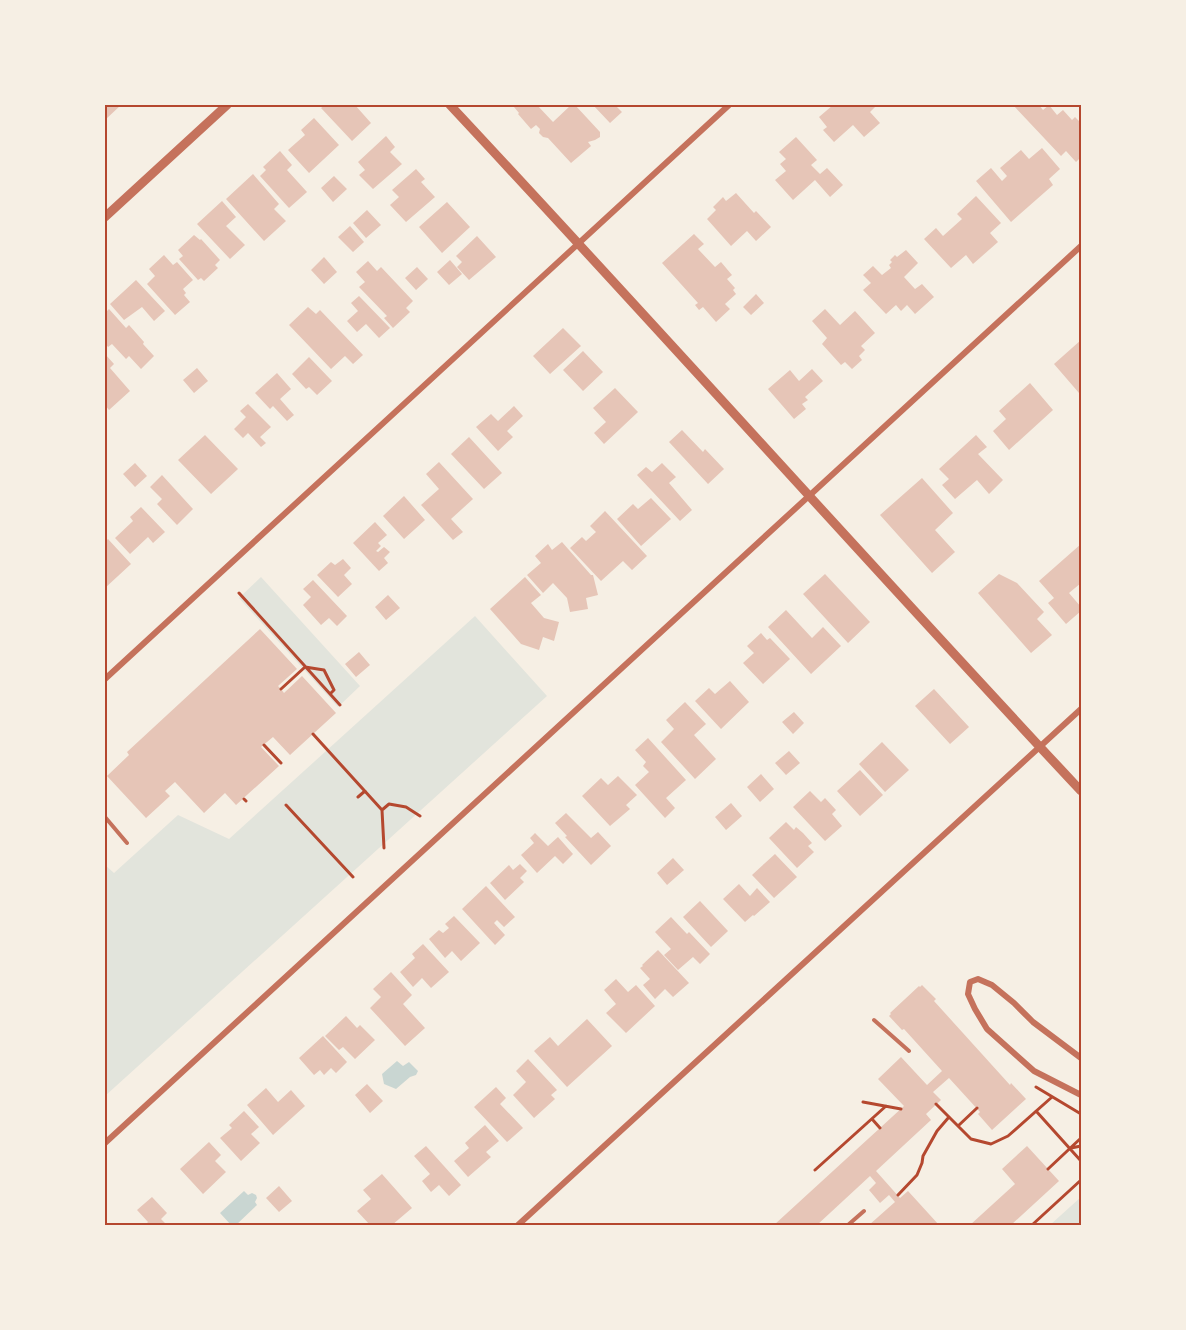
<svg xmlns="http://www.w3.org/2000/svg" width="1186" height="1330" viewBox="0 0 1186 1330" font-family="Cabin,sans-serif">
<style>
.green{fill:#e2e4dc}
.water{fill:#c9d6d2}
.building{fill:#e6c5b7}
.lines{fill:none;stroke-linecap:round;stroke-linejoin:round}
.path{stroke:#b5482f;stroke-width:3}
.service{stroke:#c5725c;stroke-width:4}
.minor{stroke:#c5725c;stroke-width:6}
.tertiary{stroke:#c5725c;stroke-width:9}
.neatline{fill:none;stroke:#b5482f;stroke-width:2}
</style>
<rect width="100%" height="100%" fill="#f6efe4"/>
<path class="green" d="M261,577L360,686L338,707L239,598Z
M475,616L547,696L105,1096V865L114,873L178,815L229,839Z
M1081,1197V1225H1050Z"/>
<path class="water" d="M397,1061L403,1066L409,1062L418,1071L416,1075L410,1077L396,1089L384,1084L382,1074Z
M244,1191L248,1195L252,1193L256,1195L257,1198L255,1202L257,1205L236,1225H231L220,1213Z"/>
<path class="building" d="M105,105H121L105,120Z
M325,105H355L371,123L352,141L321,108Z
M517,105H537L553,122L571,105H575L600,132V137L595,140L588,142L591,146L571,163L548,138L543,137L539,133L540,129L536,125L531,129L518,114L519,113L514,107Z
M593,105H615L622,112L610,123Z
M833,105H835L838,107L840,105H877L870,112L880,123L864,137L853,125L834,142L823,130L827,127L819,117Z
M1013,105H1039L1043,110L1049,105L1057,115L1063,110L1072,120L1075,117L1081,123V157L1076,162L1066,151L1061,156Z
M314,118L339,145L309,173L288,150L305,135L301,130Z
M386,136L395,147L390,152L402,164L373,189L359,175L365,170L358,162Z
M796,137L817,160L811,165L820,174L827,168L843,185L830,197L815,180L793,200L775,180L786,171L780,164L786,159L779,152Z
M1042,148L1060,169L1049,179L1053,185L1011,222L976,181L991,168L1002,181L1007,176L1000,168L1021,150L1029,159Z
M280,151L292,165L287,170L307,192L289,208L260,176L266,170L263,167Z
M416,169L425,179L421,182L435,197L406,222L390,205L399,197L392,190Z
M253,174L279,204L274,209L286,221L264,241L226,199Z
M334,176L347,189L333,202L321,188Z
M736,193L754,213L756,211L771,227L756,241L747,231L731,246L707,219L716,210L713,207L723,197L726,201Z
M976,196L1001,223L990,233L998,242L973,264L966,255L951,268L924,239L936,228L943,236L962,219L957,214Z
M222,201L236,217L226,226L245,245L230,259L197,224Z
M447,202L470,227L442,253L419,227Z
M367,210L381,225L366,238L353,223Z
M350,226L364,242L353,252L338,237Z
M694,234L704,244L698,249L715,267L721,262L732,275L727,279L735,288L733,290L736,294L725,304L730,309L716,322L703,307L699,310L695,305L698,303L662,263Z
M194,235L200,240L201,239L220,260L215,265L218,268L204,281L201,278L198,280L179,259L183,256L178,250Z
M477,236L496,257L469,280L457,267L462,262L456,256Z
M906,250L918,263L904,277L915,289L922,284L934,297L915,314L907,305L901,311L896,305L886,314L863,290L871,283L863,275L873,266L882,275L891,268L889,265L892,262L890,260L895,255L897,257Z
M164,255L173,265L177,262L193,280L183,289L186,293L184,295L190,302L175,315L147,284L155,276L149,269Z
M324,257L337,272L324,284L311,270Z
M450,260L462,274L449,285L437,272Z
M368,261L377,271L381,267L413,301L406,308L410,312L393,328L384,318L387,316L359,287L365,282L356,272Z
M417,267L428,279L416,290L405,278Z
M136,280L165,311L154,321L142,307L124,320L110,304Z
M756,294L764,303L751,315L743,307Z
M359,296L390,328L379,338L366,324L357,332L347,321L358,311L351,303Z
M308,307L316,314L320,310L363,355L353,364L345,356L331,369L289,325Z
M109,309L126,328L129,325L144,342L143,344L154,356L141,369L129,356L126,359L112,344L108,347L105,343V313Z
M825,309L840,325L855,311L875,333L861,346L865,350L859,356L862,360L852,369L845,362L841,365L822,344L827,338L812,321Z
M563,328L581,346L550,374L533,356Z
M1081,340V391L1079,393L1054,364Z
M583,351L603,372L583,391L563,370Z
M105,354L114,364L110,368L130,391L109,410L105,405Z
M309,357L332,381L317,395L309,387L306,389L292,374Z
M197,368L208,381L194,393L183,380Z
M812,369L823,381L805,397L808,400L802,404L806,409L794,419L768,389L790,370L799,381Z
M277,373L291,389L280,399L294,415L287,421L273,406L270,409L255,393Z
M1030,383L1053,410L1009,450L993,431L1006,419L999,411Z
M615,388L638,412L604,444L594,433L606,422L593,408Z
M248,404L271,427L260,437L266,443L261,447L248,433L243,438L234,429L246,417L240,411Z
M514,406L523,416L507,431L513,437L498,451L476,427L491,414L498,421Z
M682,430L703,452L705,449L724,469L708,484L669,442Z
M205,435L238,469L211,494L178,460Z
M976,435L987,447L978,454L1003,480L989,494L977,480L955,499L942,485L949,479L939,469Z
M469,437L502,473L484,489L451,454Z
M439,462L473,499L451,519L463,532L453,540L421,505L439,489L426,474Z
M135,463L147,476L135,487L123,474Z
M662,463L676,477L669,483L692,510L680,521L637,475L646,467L652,472Z
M162,475L193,509L177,525L157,504L162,499L150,487Z
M922,478L953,513L935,530L955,552L932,573L880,515Z
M404,496L425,520L404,539L383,516Z
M651,498L671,519L641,546L617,519L633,504L638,509Z
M141,507L165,532L153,543L148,537L130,554L115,538L133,521L130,517Z
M605,511L647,556L632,570L623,561L601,581L570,548L582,537L586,541L596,532L590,526Z
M375,522L387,535L378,543L381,546L376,551L378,552L384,547L390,552L384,558L388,563L379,571L353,543Z
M108,539L131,564L105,588V542Z
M562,542L591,575H593L598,595L586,598L588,609L570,612L567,598L553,583L543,593L527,575L541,563L535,556L548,544L552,550Z
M1081,544V583L1069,593L1081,607V611L1066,624L1048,603L1054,598L1039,581Z
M343,559L351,568L344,575L352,584L338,597L317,575L331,562L335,565Z
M825,574L870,622L848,643L803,594Z
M999,574L1017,583L1044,612L1037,619L1052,635L1031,653L978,593Z
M525,577L541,595L531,603L544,618L559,622L554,641L543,637L539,650L521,644L490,609Z
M313,580L347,616L337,626L329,618L321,625L303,605L311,597L303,589Z
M388,595L400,608L386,620L375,607Z
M786,610L812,638L823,627L841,646L811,674L768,627Z
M260,629L297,669L278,686L281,689L284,693L302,676L336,713L290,755L273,737L261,747L279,766L236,805L225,793L204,813L175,782L165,791L170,796L146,818L107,776L129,755L127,752Z
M761,633L767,640L770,638L790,659L763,684L743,663L754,653L747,646Z
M359,652L370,665L356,677L345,664Z
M730,681L749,702L721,729L695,701L709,688L715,694Z
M934,689L969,727L950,744L915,706Z
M685,702L706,724L694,735L716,759L695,779L661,742L674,729L666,720Z
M794,712L804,723L793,734L782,722Z
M648,738L686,780L666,798L675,808L665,818L635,785L649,772L643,766L646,762L635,750Z
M882,742L909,770L885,792L859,764Z
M789,751L800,763L786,775L775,763Z
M860,770L883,795L860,816L837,791Z
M761,774L774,789L760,802L747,787Z
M618,776L637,795L626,805L630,809L610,826L582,796L601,778L608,785Z
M810,791L821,802L825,798L836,810L832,814L842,826L825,841L793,807Z
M731,803L742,816L726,830L715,817Z
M566,813L591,838L598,832L611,846L591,865L565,837L567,836L555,823Z
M786,822L794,830L796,827L803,833L812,843L808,846L814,852L797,868L769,838Z
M535,833L548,846L558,837L573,854L563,864L555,856L537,873L521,855L534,843L530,838Z
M775,854L797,877L774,898L752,875Z
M673,858L684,870L667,885L657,873Z
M520,864L527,871L520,878L524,882L505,900L490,883L509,865L513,870Z
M739,884L750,896L757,888L770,902L754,916L753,915L745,922L723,899Z
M486,886L515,917L504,927L497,920L494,923L505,935L495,945L462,909Z
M700,901L728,931L711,947L683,917Z
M454,916L480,943L461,961L452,951L445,958L429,939L439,930L443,933L449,928L445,924Z
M671,917L687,934L689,932L710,954L700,964L693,957L678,970L664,955L671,949L655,932Z
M423,944L449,972L431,988L422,978L413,987L400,972L415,958L412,954Z
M658,950L689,983L673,997L665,989L655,999L643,985L650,979L640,968L643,966L642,965Z
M391,972L412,995L403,1004L425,1028L405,1046L370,1008L381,997L373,989Z
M616,979L628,992L636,985L655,1006L626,1033L606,1013L616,1004L604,990Z
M922,985L936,999L934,1001L1010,1085L1011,1083L1026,1099L992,1130L978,1114L980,1112L949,1078L933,1092L941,1100L926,1114L931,1120L876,1171L900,1198L908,1191L939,1225H869L895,1202L889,1195L880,1203L869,1190L876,1183L870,1176L817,1225H774L904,1106L878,1079L901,1057L927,1085L942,1071L904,1029L902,1030L889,1016L891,1014L890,1013L919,986L920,987Z
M346,1016L357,1028L360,1025L375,1040L355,1059L343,1047L339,1050L325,1036Z
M587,1019L612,1046L567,1087L534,1051L550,1037L558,1046Z
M323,1036L347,1062L336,1073L331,1068L324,1075L320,1070L314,1075L299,1058Z
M528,1059L557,1090L551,1095L555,1099L534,1118L513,1095L526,1082L516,1071Z
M367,1084L383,1101L370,1113L355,1095Z
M496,1087L506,1098L500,1104L523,1128L507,1142L474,1107Z
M266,1088L278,1102L291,1090L305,1106L273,1135L247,1105Z
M244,1111L259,1127L251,1134L260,1143L241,1161L220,1138L232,1128L229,1125Z
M485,1125L499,1141L486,1152L491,1157L468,1177L454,1161L469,1148L465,1143Z
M209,1142L221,1155L215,1161L226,1172L203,1194L180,1169Z
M426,1146L461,1185L449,1196L439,1185L431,1192L422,1181L430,1174L414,1156Z
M1027,1146L1059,1181L1011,1225H970L1015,1184L1002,1169Z
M382,1174L412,1208L392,1225H370L357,1211L371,1199L363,1190Z
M279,1186L292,1201L279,1212L266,1198Z
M152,1197L167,1213L161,1219L167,1225H145L148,1222L137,1210Z"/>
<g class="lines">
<path class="path" d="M239,593L340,705
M281,689L305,667L324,670L334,690L330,694
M313,734L382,810L384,848
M264,745L281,763
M358,797L365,791
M244,799L246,801
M286,805L353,877
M382,810L389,804L406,807L420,816
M1036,1087L1081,1114
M863,1102L901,1109
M936,1104L971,1139L991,1144L1008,1136L1052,1097
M1036,1111L1081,1161
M872,1119L880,1128
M958,1126L977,1108
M1071,1148L1081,1146
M1048,1169L1081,1138
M815,1170L886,1106
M898,1195L917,1175L922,1163L923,1156L937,1131L949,1117
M1032,1225L1081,1180"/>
<path class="service" d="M105,817L127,843
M874,1020L909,1051
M848,1225L864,1211"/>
<path class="minor" d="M105,679L729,105
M1081,1058L1033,1022L1014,1003L992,985L978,979L970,982L968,994L975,1009L987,1029L1034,1071L1081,1095
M105,1143L1081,246
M518,1225L1081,709"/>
<path class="tertiary" d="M450,105C662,332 869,564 1081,791
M105,217L227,105"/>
</g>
<rect width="1186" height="1330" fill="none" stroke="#f6efe4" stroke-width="213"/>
<rect x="106" y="106" width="974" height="1118" class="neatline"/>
</svg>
